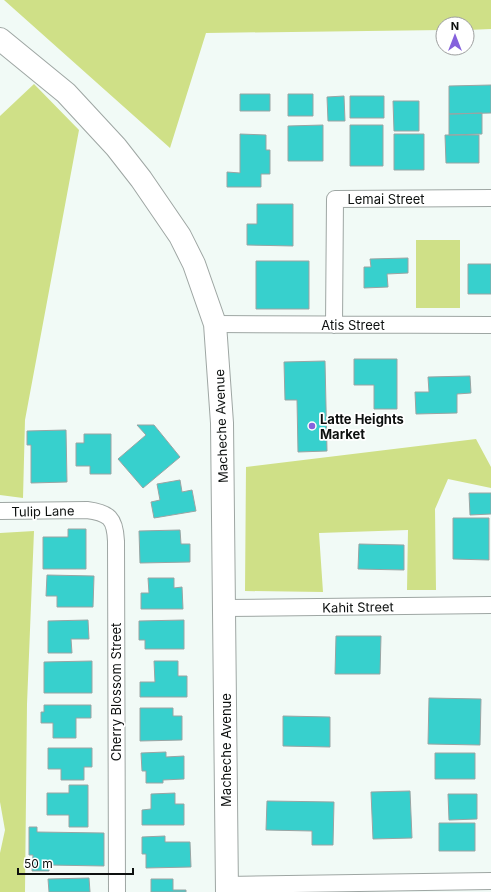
<svg xmlns="http://www.w3.org/2000/svg" width="491" height="892" viewBox="0 0 491 892" font-family="Inter,sans-serif">
<style>
.green{fill:#cfe087}
.building{fill:#37d0cd;stroke:#9aa4a3}
.lines{fill:none;stroke-linecap:round;stroke-linejoin:round}
.street-casing{stroke:#9ea6a3;stroke-width:18}
.secondary-casing{stroke:#9ea6a3;stroke-width:24}
.street{stroke:#fff;stroke-width:16}
.secondary{stroke:#fff;stroke-width:22}
.poi-dot{fill:#8561dc;stroke:#fff;stroke-width:1.5}
.labels{text-anchor:middle;stroke-width:3.5;stroke-linejoin:round;paint-order:stroke}
.street-label{font-size:13px;fill:#0d100f;stroke:#fff}
.poi-label{font-size:13px;font-weight:bold;fill:#0d100f;stroke:#fff;text-anchor:start}
</style>
<rect width="100%" height="100%" fill="#f1faf6"/>
<path class="green" d="M4,0H491V29L467,30V24H443V30L206,33L170,148Z
M34,84L79,130L25,420L23,498L0,495V116Z
M416,240H460V308H416Z
M476,439L491,467V488L448,479L435,509L436,590H407L408,530L319,533L323,592L245,591L246,467Z
M34,531L27,704L25,892H0V853L5,830L0,802V533Z"/>
<path class="building" d="M491,85V113L449,114V86Z
M240,94H270V111H240Z
M288,94H313V116H288Z
M344,96L345,121H328L327,97Z
M350,96H384V118H350Z
M393,101H419V131H394Z
M482,113V134L449,135V114Z
M323,125V161H288V126Z
M350,125H383V166H350Z
M240,134L266,135V150H270V174H261V187H227V172L240,173Z
M394,134H424V170H394Z
M445,135H479V163H446Z
M257,204H293V246L247,245V224H257Z
M408,258V273L387,274L388,287L364,288V267H371L370,259Z
M256,261H309V309H256Z
M468,264H491V294H468Z
M354,359H397V409H374V385H354Z
M325,361L327,451L298,452L297,400H285L284,362Z
M470,376L471,393L457,394V413L416,414L415,392H429L428,377Z
M137,425H154L180,457L143,488L118,459L146,435Z
M66,430L67,482L31,483V445H27V431Z
M84,434H111V474H90V466H76V443H84Z
M180,480L182,492L192,490L196,511L154,518L151,502L160,500L157,484Z
M469,493H491V514L470,515Z
M453,518H489V560L453,559Z
M68,529H86V569H43V537H68Z
M180,530L181,544H190V562L140,563L139,531Z
M359,544L404,545V570L358,569Z
M47,575L94,576L93,607H57V596H46Z
M148,578H174V588L182,587L183,609H141V593H149Z
M88,620L89,639H71L72,653H48V621Z
M184,620V649H145V640H139V621Z
M336,636H381L380,674H335Z
M92,661V693H44V662Z
M154,661H178V676H187V697H140V682H155Z
M429,698L481,699L480,745L428,744Z
M44,705H91V718H76V738H53V723H41V712H44Z
M140,708H173V716H182V740L140,741Z
M283,716L330,717V747L283,746Z
M48,748H92V767H84V780H61V769H48Z
M166,752V757L184,756V779L163,780V783H146V771H142L141,753Z
M435,753H475V779H435Z
M69,785H88V827H69V815H47V793H69Z
M410,791L412,838L373,839L371,792Z
M175,793V804H184V825H142V810L151,809V794Z
M448,794H477V819L449,820Z
M267,801L334,802L333,845H312V831L266,830Z
M439,823H475V851H439Z
M29,827H37V832L104,833V866L49,865V871H32L33,855H29Z
M165,836V842H190L191,867L146,868V854H142V837Z
M89,878L90,892H49L48,879Z
M151,879H173V890H186V892H151Z"/>
<g class="lines">
<g class="street-casing">
<path id="street" d="M215,324L491,325
M334,325L335,199L491,198
M0,511L87,510C109,513 115,518 116,541L117,892
M225,608L491,605
M227,885L491,881"/>
</g>
<g class="secondary-casing">
<path id="secondary" d="M0,39L66,93L116,147L141,179L180,236L194,264L215,324L222,423L227,892"/>
</g>
<use href="#street" class="street"/>
<use href="#secondary" class="secondary"/>
</g>
<circle class="poi-dot" cx="312" cy="426" r="4"/>
<g class="labels">
<g class="street-label">
<text x="386" y="204">Lemai Street</text>
<text x="353" y="330">Atis Street</text>
<text transform="translate(221 426) rotate(-92)" y="5">Macheche Avenue</text>
<text transform="translate(43 511) rotate(-1)" y="5">Tulip Lane</text>
<text transform="translate(358 607) rotate(-1)" y="5">Kahit Street</text>
<text transform="translate(116 692) rotate(-90)" y="5">Cherry Blossom Street</text>
<text transform="translate(226 750) rotate(-90)" y="5">Macheche Avenue</text>
</g>
<g class="poi-label">
<text x="320" y="424">Latte Heights<tspan x="320" dy="15">Market</tspan></text>
</g>
</g>
<g transform="translate(455 36)"><circle r="19" fill="#ffffff" stroke="#9e9f9f"/>
<path d="M0-3L7 15L0 10L-7 15Z" fill="#8561dc"/>
<text y="-6" font-size="11" font-weight="bold" text-anchor="middle" fill="#0d100f">N</text>
</g>
<path d="M18 868v6h115v-6" fill="none" stroke="#0d100f" stroke-width="2"/>
<text x="24" y="868" font-size="12" fill="#0d100f" stroke="#ffffff" stroke-width="3" paint-order="stroke">50 m</text>
</svg>
